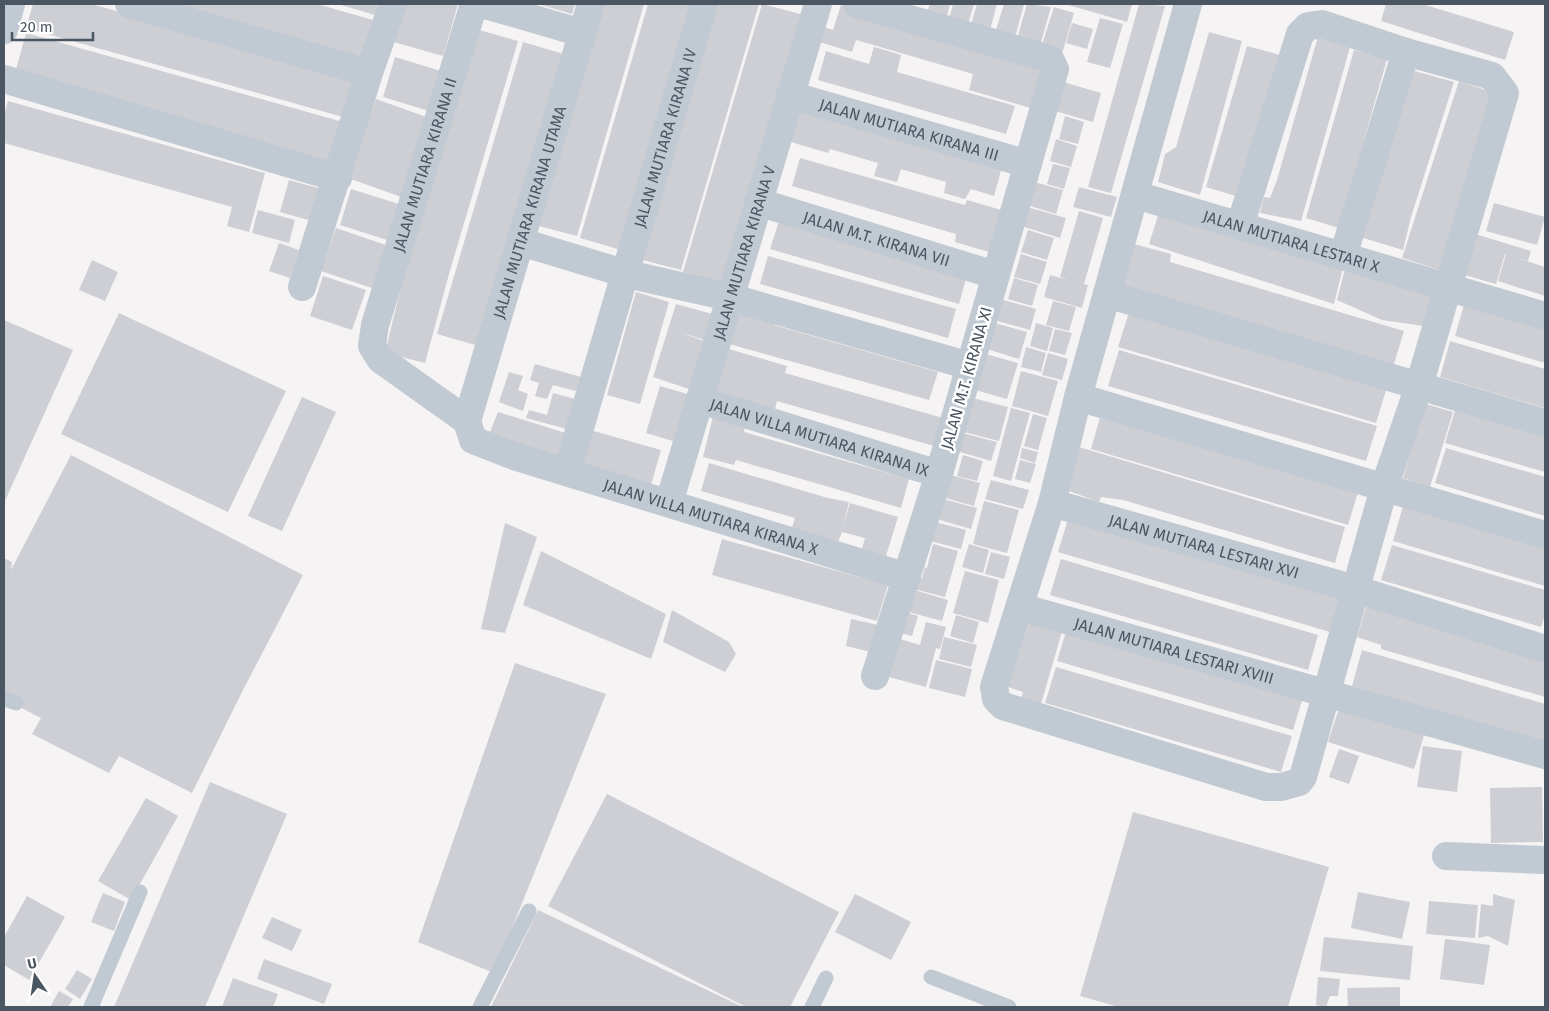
<svg xmlns="http://www.w3.org/2000/svg" width="1549" height="1011" viewBox="0 0 1549 1011" font-family="'Fira Sans',sans-serif">
<style>
.building{fill:#cdcfd5}
.lines{fill:none;stroke-linecap:round;stroke-linejoin:round}
.service{stroke:#c1cad2;stroke-width:15}
.minor{stroke:#c1cad2;stroke-width:28}
.labels{text-anchor:middle;stroke-width:5;stroke-linejoin:round;paint-order:stroke}
.street-label{font-size:16px;fill:#4a5661;stroke:#fff}
</style>
<rect width="100%" height="100%" fill="#f5f3f3"/>
<path class="building" d="M33,4H91L355,77L343,117L26,28Z
M167,4H317L373,20L361,59Z
M338,4H378L375,15Z
M401,4H458L443,56L390,41Z
M538,4H575L572,14Z
M600,4H644L577,236L535,225Z
M648,4H692L621,250L580,238Z
M714,4H759L681,270L639,259Z
M762,4L804,15L725,284L683,272Z
M930,4H950L946,21L926,15Z
M953,4H974L968,24L949,19Z
M977,4H997L990,30L971,25Z
M1004,4H1024L1014,41L994,36Z
M1027,4L1051,7L1040,46L1017,39Z
M1065,4H1132L1127,22Z
M1139,4L1165,6L1111,193L1088,187Z
M1386,4H1422L1514,32L1505,60L1381,21Z
M841,5L1046,64L1034,109L969,90L973,74L856,40L852,52L816,41L820,26L833,30Z
M1054,7L1074,13L1062,54L1041,48Z
M1100,18L1123,24L1110,68L1087,62Z
M1072,23L1093,29L1087,49L1066,43Z
M476,29L518,41L449,274L425,363L385,353L407,262Z
M1315,29L1352,40L1301,221L1260,213L1264,197L1270,198L1277,180L1317,40L1313,38Z
M1209,32L1242,41L1200,195L1158,182L1165,154L1176,147Z
M26,33L343,122L331,162L15,73Z
M523,42L564,54L479,346L437,334Z
M1247,46L1280,55L1239,197L1206,187Z
M874,47L901,55L897,72L1015,106L1006,134L818,80L826,51L869,64Z
M1354,50L1387,59L1339,228L1306,218Z
M395,57L441,71L429,111L383,97Z
M1411,70L1454,82L1411,217L1403,250L1360,237Z
M1459,81L1501,95L1443,271L1402,258Z
M1063,82L1101,93L1093,122L1055,111Z
M376,99L432,119L404,198L348,178Z
M797,100L1002,167L994,196L971,189L965,199L944,193L946,182L901,169L897,182L874,176L878,163L830,149L828,153L784,140Z
M8,101L265,173L249,232L227,226L232,207L4,143V115Z
M1065,116L1084,122L1078,144L1059,139Z
M1056,139L1077,146L1071,167L1050,161Z
M800,158L965,205L967,200L1008,212L989,252L955,242L956,234L792,186Z
M1053,164L1070,168L1064,189L1047,184Z
M289,180L325,190L315,222L280,212Z
M1034,182L1063,190L1056,214L1027,205Z
M1079,187L1117,197L1111,217L1073,207Z
M351,189L399,204L387,240L340,225Z
M1494,203L1545,217L1537,245L1486,231Z
M1027,207L1066,218L1060,238L1021,226Z
M1160,209L1343,267L1334,304L1149,244Z
M258,210L295,220L289,243L252,233Z
M1079,211L1103,218L1084,284L1088,285L1082,308L1044,297L1050,275L1068,280L1060,277Z
M779,221L967,275L959,304L770,249Z
M336,228L386,245L372,288L321,271Z
M1028,230L1054,238L1047,260L1021,252Z
M1472,233L1531,251L1528,261L1517,258L1545,267V296L1498,281L1506,254H1505L1496,284L1461,274Z
M279,243L299,250L290,278L269,271Z
M1134,244L1171,254L1170,262L1404,331L1393,367L1121,288Z
M1021,254L1047,262L1040,284L1014,277Z
M768,256L956,309L948,338L760,284Z
M92,260L118,272L105,301L79,290Z
M1347,261L1435,287L1423,326L1382,320L1337,300Z
M323,276L366,290L352,330L310,316Z
M1014,278L1038,285L1032,306L1008,299Z
M636,292L669,302L640,404L607,395Z
M1000,299L1036,309L1030,330L994,320Z
M734,300L776,312L774,325L938,372L929,400L722,342Z
M1053,301L1076,307L1069,331L1046,325Z
M1465,301L1545,324V363L1455,336Z
M676,304L716,315L709,341L681,333L704,341L689,389L653,377Z
M1129,312L1387,387L1376,423L1118,347Z
M119,313L286,391L228,512L61,434Z
M4,320L73,350L4,503Z
M995,323L1027,332L1019,359L987,349Z
M1036,323L1053,328L1047,351L1030,346Z
M1055,329L1072,333L1065,355L1049,351Z
M1450,341L1545,369V408L1440,377Z
M722,347L787,366L785,373L950,420L941,448L777,401L775,409L710,390Z
M1026,347L1046,353L1041,372L1021,367Z
M1119,350L1377,426L1366,461L1108,386Z
M982,353L1018,363L1007,399L972,389Z
M1048,353L1068,359L1062,380L1042,375Z
M535,364L581,377L576,391L553,385L547,399L535,396L539,383L530,380Z
M1021,371L1058,381L1048,416L1012,406Z
M509,372L523,376L518,390L528,394L523,411L499,402Z
M660,386L691,395L676,442L646,433Z
M553,393L575,399L567,429L526,418L529,410L547,415Z
M302,397L336,412L282,531L248,516Z
M969,397L1008,407L999,441L960,431Z
M1426,404L1453,412L1430,487L1403,478Z
M1456,407L1545,433V472L1445,443Z
M1011,408L1030,413L1011,481L993,476Z
M498,412L569,434L557,465L486,442Z
M1033,414L1047,418L1038,450L1024,446Z
M1101,414L1359,489L1348,525L1091,449Z
M713,416L745,426L744,432L909,479L901,508L736,460L734,465L703,457Z
M590,430L661,450L649,492L579,472Z
M958,432L997,442L991,461L953,450Z
M1079,447L1345,527L1335,563L1123,500L1101,497L1099,502L1066,490Z
M1022,448L1038,452L1035,463L1020,458Z
M1446,448L1545,477V516L1435,483Z
M71,455L303,575L243,690L192,793L119,756L109,773L32,734L41,718L4,699V558L12,562L11,570Z
M963,455L983,461L977,481L957,476Z
M1020,460L1036,464L1030,483L1015,479Z
M709,463L828,498L849,502L843,526L850,503L898,517L885,559L861,552L865,538L842,532L837,545L791,531L795,518L701,491Z
M947,474L980,483L974,506L942,497Z
M991,480L1029,490L1023,509L985,499Z
M939,498L977,508L971,529L933,518Z
M984,501L1019,510L1007,553L973,544Z
M1403,506L1545,547V586L1393,541Z
M1069,516L1340,596L1330,632L1058,552Z
M931,521L966,530L961,549L926,540Z
M505,523L537,537L505,633L481,629Z
M722,539L888,585L877,621L712,575Z
M933,544L958,551L945,597L914,589L917,576L922,578L925,567L927,568Z
M969,544L989,550L983,573L962,567Z
M1392,545L1545,590V615L1541,627L1381,580Z
M541,551L666,614L651,659L523,605Z
M991,552L1010,557L1004,579L985,574Z
M1061,559L1318,635L1308,670L1050,595Z
M965,571L999,580L988,623L953,613Z
M911,589L948,600L942,621L905,611Z
M1368,600L1545,658V697L1381,649V645L1357,637Z
M672,610L729,642L736,654L725,672L663,642Z
M904,612L918,616L912,636L898,632Z
M956,615L979,622L973,643L950,636Z
M851,619L878,625L871,652L846,646Z
M926,622L946,627L940,649L936,648L926,687L889,677L900,639L920,645Z
M1029,623L1063,628L1039,711L1019,706L1023,692L1008,687Z
M1068,625L1304,694L1293,730L1057,661Z
M944,637L977,645L971,667L939,659Z
M1362,650L1545,704V743L1352,686Z
M936,660L972,669L965,697L929,688Z
M515,663L606,694L494,973L418,942Z
M1056,667L1292,736L1281,772L1045,703Z
M1340,705L1425,732L1414,769L1328,742Z
M1423,746L1462,751L1457,792L1417,787Z
M1339,749L1359,756L1349,784L1329,777Z
M210,782L287,814L205,1007H114Z
M1542,787L1543,842L1491,843L1490,788Z
M607,794L839,912L790,1007H746L548,906Z
M146,798L178,816L131,900L98,881Z
M1133,812L1329,867L1288,1007H1119L1080,996Z
M1358,892L1410,902L1402,939L1351,928Z
M103,893L125,902L114,931L91,922Z
M855,894L911,922L891,960L835,932Z
M1493,894L1515,900L1508,946L1488,936L1478,938L1481,904L1493,906Z
M27,896L65,917L29,980L4,965V937Z
M1429,901L1478,905L1475,938L1426,934Z
M538,910L743,1007H491Z
M272,917L302,930L292,951L262,938Z
M1324,937L1413,946L1410,980L1320,971Z
M1445,939L1490,945L1484,985L1440,979Z
M264,959L332,984L324,1004L257,979Z
M77,970L92,979L80,999L65,989Z
M1318,977L1340,979L1338,996H1330L1326,1007L1316,1005Z
M233,978L278,994L273,1007H222Z
M1400,987V1007H1348L1347,988Z
M59,991L73,999L68,1007H50Z"/>
<g class="lines">
<path class="service" d="M4,699L16,703
M931,977L1009,1007
M91,1007L140,892
M480,1007L529,911
M812,1007L826,978"/>
<g class="minor">
<path d="M129,4L369,73"/>
<path d="M482,4L582,33"/>
<path d="M857,4L1050,59L1055,69L939,474L875,676"/>
<path d="M1188,4L1078,397L1052,503L994,687L996,699L1003,706L1266,787H1281L1299,782L1303,777L1384,488L1419,386L1505,93L1492,76L1406,52L1322,24L1308,26L1300,34L1240,226"/>
<path d="M4,30L11,4"/>
<path d="M4,79L338,178"/>
<path id="s1" d="M790,95L1028,164"/>
<path id="s2" d="M1136,195L1545,316"/>
<path id="s3" d="M758,202L995,275"/>
<path d="M521,242L627,274L729,297L970,366"/>
<path d="M1343,256L1406,52"/>
<path d="M302,287L369,73L393,4"/>
<path d="M1107,294L1545,423"/>
<path d="M1078,397L1545,535"/>
<path id="s4" d="M700,400L939,474"/>
<path id="s5" d="M467,421L380,359L372,346L375,325L474,4"/>
<path id="s6" d="M467,421L473,440L514,456L907,577"/>
<path id="s7" d="M467,421L591,4"/>
<path id="s8" d="M567,472L704,4"/>
<path id="s9" d="M669,503L818,4"/>
<path id="s10" d="M1052,503L1355,589L1545,649"/>
<path id="s11" d="M1020,607L1545,755"/>
<path d="M1446,856L1545,860"/>
</g>
</g>
<g class="labels">
<g class="street-label">
<text dy="6" stroke="none"><textPath href="#s1" startOffset="124">JALAN MUTIARA KIRANA III</textPath></text>
<text dy="6" stroke="none"><textPath href="#s8" startOffset="348">JALAN MUTIARA KIRANA IV</textPath></text>
<text dy="6" stroke="none"><textPath href="#s5" startOffset="311">JALAN MUTIARA KIRANA II</textPath></text>
<text dy="6" stroke="none"><textPath href="#s7" startOffset="218">JALAN MUTIARA KIRANA UTAMA</textPath></text>
<text dy="6" stroke="none"><textPath href="#s3" startOffset="124">JALAN M.T. KIRANA VII</textPath></text>
<text dy="6" stroke="none"><textPath href="#s2" startOffset="162">JALAN MUTIARA LESTARI X</textPath></text>
<text dy="6" stroke="none"><textPath href="#s9" startOffset="261">JALAN MUTIARA KIRANA V</textPath></text>
<text transform="translate(966 378) rotate(-74)" y="6">JALAN M.T. KIRANA XI</text>
<text dy="6" stroke="none"><textPath href="#s4" startOffset="125">JALAN VILLA MUTIARA KIRANA IX</textPath></text>
<text dy="6" stroke="none"><textPath href="#s6" startOffset="270">JALAN VILLA MUTIARA KIRANA X</textPath></text>
<text dy="6" stroke="none"><textPath href="#s10" startOffset="158">JALAN MUTIARA LESTARI XVI</textPath></text>
<text dy="6" stroke="none"><textPath href="#s11" startOffset="160">JALAN MUTIARA LESTARI XVIII</textPath></text>
</g>
</g>
<rect width="1549" height="1011" fill="none" stroke="#4a5661" stroke-width="10"/>
<g transform="translate(35 976) rotate(347)" stroke="#ffffff" stroke-width="4" paint-order="stroke">
<path d="M0-4L9 19L0 12L-9 19Z" fill="#4a5661"/>
<text y="-8" font-size="14" font-weight="bold" text-anchor="middle" fill="#4a5661">U</text>
</g>
<path d="M12 32v8h81v-8" fill="none" stroke="#4a5661" stroke-width="2.5"/>
<text x="20" y="32" font-size="15" fill="#4a5661" stroke="#ffffff" stroke-width="4" paint-order="stroke">20 m</text>
</svg>
